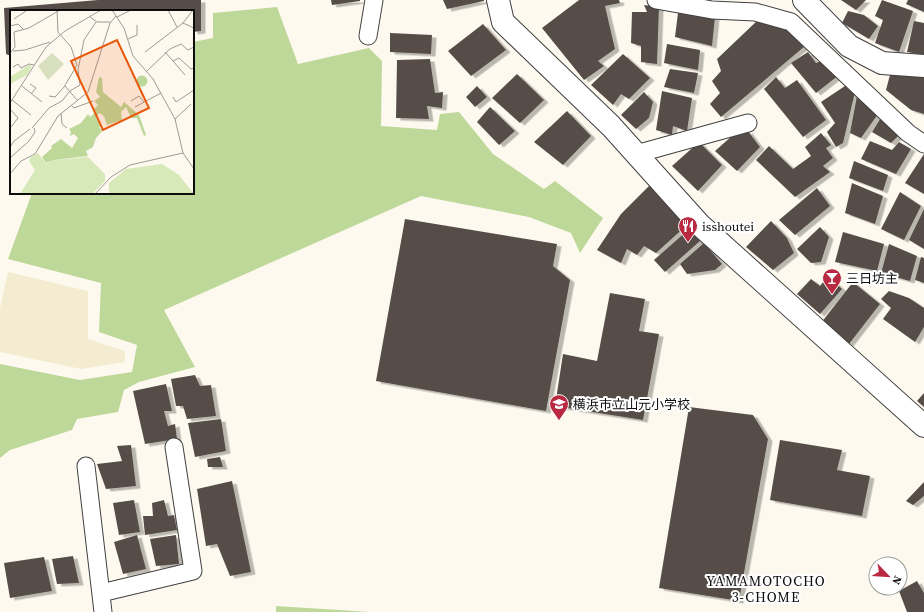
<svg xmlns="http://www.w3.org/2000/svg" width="924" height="612" viewBox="0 0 924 612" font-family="'Source Serif 4','Noto Sans JP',serif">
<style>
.farmland{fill:#f3ecd0}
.forest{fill:#bdd899}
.building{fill:#564d4a;filter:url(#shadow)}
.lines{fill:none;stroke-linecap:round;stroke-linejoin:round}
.service-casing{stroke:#404040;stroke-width:19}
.minor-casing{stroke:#404040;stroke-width:24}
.service{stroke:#fff;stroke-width:17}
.minor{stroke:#fff;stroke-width:22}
.labels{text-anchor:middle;stroke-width:4;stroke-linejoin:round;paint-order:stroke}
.poi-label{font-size:13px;fill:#0d0d0d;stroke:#fff;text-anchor:start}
.neighbourhood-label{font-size:14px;letter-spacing:1px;fill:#0d0d0d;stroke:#fff}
.inset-road{fill:none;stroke:#9e9b95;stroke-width:1}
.view{fill:#e8590c;fill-opacity:0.15;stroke:#e8590c;stroke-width:2}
.inset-edge{fill:none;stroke:#0d0d0d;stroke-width:2}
</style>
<defs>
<filter id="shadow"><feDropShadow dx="4.5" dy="2.5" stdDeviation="0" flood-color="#0004"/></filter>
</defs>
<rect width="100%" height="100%" fill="#fef9ef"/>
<path class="farmland" d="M8,272L88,291V339L125,351V362L81,369L0,352V308Z"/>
<path class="forest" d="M277,7L298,64L369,48L382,61L381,126L437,130L440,114L459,112L493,154L544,189L555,181L603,218L580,253L571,233L529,217L421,196L164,310L195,367L139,382L124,390L118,412L77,419L72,430L10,450L0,458V364L80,380L132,372L137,345L99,332L101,283L8,259L32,193H193V42L213,38V13Z
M276,606L370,612H276Z"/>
<path class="building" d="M98,0H201V31L193,32V11H11V56L6,54L4,8Z
M331,0H360V1L332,5Z
M443,0H484V1L447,9Z
M579,0H619L620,3L605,6L615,49L598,61L604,66L584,80L542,28Z
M841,0H866L856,10Z
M882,0L913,11L899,52L875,43L883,20L875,16Z
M908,0H924V12L906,4Z
M644,5L659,7L657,64L641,62V46L631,43L632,12H647Z
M848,11L864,15L878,26L869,39L842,23Z
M678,13L715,17L712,46L675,37Z
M759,19L789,27L805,46L721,117L710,104L720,93L712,81L721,71L717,59Z
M914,21L924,23V55L907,52Z
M483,24L506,50L471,76L448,51Z
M390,33L432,35L431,54L390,52Z
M667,44L700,50L698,70L664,63Z
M808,52L816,63L824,60L839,75L816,93L791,63Z
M623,54L650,78L629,99L621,94L613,105L591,85Z
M430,59L435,93L443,92L442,108L427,106L429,119L396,118L397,60Z
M670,69L698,73L694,93L664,87Z
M891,71L924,75V114L911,110L886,90Z
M517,74L544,100L520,123L492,98Z
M776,77L785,88L797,80L826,120L803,137L764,89Z
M848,84L855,92L843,143L836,147L827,132L835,123L821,102Z
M477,86L487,97L475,107L466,97Z
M662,91L692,98L687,131L673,126L672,135L656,130Z
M644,92L653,102L649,118L636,129L621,115Z
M857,96L878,114L861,138L850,133Z
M490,107L515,131L499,145L477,122Z
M567,111L591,136L563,165L534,142Z
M882,116L900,134L891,143L872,132Z
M748,131L760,147L737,171L715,151L732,136Z
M821,133L831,145L826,148L833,158L823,166L830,172L795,197L756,160L769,146L793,169L811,156L805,147Z
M870,141L892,150L899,142L911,149L896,174L861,159Z
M699,142L722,165L698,191L672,166Z
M924,154V194L905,183Z
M854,161L888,175L883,191L849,178Z
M852,183L883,196L875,224L845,213Z
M650,185L687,225L656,253L644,246L637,255L627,249L621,263L597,250L621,214Z
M817,188L830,206L795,235L779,220Z
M900,192L921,206L904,240L881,229Z
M924,209V249L909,240Z
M405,219L557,244L553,266L570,280L546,411L376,381Z
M771,221L787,238L794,253L773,270L746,247Z
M820,227L829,237L821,262L811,263L797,249Z
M688,230L700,241L665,272L654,260Z
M843,232L884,244L877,271L835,262Z
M704,243L722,264L715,270L687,274L680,264Z
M889,244L917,256L910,281L881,273Z
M921,257L924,258V283L915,280Z
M828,276L842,289L820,314L797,294L811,279L820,286Z
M853,282L880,304L849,344L821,323Z
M889,291L909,298L924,308V327L915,342L883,319L891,308L881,299Z
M610,293L645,299L639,331L659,334L643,420L555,406L563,354L597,361Z
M195,375L200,386L211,385L216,416L187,419L183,406H176L171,379Z
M166,384L172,411H164L168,426L175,424L177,439L145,444L133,391Z
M924,393V407L917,401Z
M689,407L753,415L768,439L739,601L659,588Z
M221,419L226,451L195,457L188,423Z
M780,440L842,450L837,470L870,476L862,516L770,500Z
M131,445L136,486L106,489L97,464L122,461L117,446Z
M220,457L223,467H208L207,459Z
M232,481L251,572L230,576L217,544L206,546L197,489Z
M924,482V496L913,505L906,501Z
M134,500L140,532L119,535L113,503Z
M164,500L168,516L174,515L177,530L145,535L143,516H153L152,503Z
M137,535L146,569L123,574L114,542Z
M176,535L179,564L156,566L150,539Z
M73,556L79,583L57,584L52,559Z
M44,557L52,591L10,598L4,563Z
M917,581L924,593V612H907L899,591Z"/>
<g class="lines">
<g class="service-casing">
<path id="service" d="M656,0L712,10L755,12L791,22L908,133L924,144
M368,36L374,0
M636,154L748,123
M86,466L103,612
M101,593L193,571L174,447"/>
</g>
<g class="minor-casing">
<path id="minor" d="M498,0L503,22L611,126L700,225L924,426
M804,0L849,46L882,63L924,66"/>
</g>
<use href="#service" class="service"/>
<use href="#minor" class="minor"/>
</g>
<defs>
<g id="restaurant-pin" transform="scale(1)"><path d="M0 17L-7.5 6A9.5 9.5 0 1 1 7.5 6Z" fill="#b92a42" stroke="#fff"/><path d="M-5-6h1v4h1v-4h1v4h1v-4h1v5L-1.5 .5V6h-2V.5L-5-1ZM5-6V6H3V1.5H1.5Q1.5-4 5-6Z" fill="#fff"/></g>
<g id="bar-pin" transform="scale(1)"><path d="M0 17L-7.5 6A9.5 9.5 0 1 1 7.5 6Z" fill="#b92a42" stroke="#fff"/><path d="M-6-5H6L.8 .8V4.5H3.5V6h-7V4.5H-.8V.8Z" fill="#fff"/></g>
<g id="school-pin" transform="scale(1)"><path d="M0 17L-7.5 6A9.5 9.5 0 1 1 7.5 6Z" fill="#b92a42" stroke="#fff"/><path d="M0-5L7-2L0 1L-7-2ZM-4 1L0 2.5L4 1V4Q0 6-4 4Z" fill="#fff"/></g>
</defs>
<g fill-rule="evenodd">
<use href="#restaurant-pin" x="688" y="226"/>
<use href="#bar-pin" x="832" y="278"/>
<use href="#school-pin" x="559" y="404"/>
</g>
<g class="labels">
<g class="poi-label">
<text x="702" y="231">isshoutei</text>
<text x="846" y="283">三日坊主</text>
<text x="573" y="409">横浜市立山元小学校</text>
</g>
<g class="neighbourhood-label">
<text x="766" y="586">YAMAMOTOCHO<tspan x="766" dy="16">3-CHOME</tspan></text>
</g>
</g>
<g transform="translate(10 10)">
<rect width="184" height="184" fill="#fef9ef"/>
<path d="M19,55L22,56L17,65L0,74V67ZM28,143L36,154L44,150L78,147L95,164V171L82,184H10L25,160L19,151L20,148ZM152,154L169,165L184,184H99V173L116,159Z" fill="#d7e8b9"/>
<path d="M126.5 71a5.5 5.5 0 1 1 11 0a5.5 5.5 0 1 1-11 0ZM89,67L92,68L93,82L111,97L114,92L129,105L136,125L134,126L127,108H121L116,97L111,102L112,110L97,115L94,106L89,103L86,108L91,116L89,118L93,120L86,128L83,137L76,141L78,146L44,150L36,153L32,147L42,138L41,136L51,129L62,138L68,128L64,124L60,126L61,122L59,119L71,113L78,104L80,107L86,102L84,99L88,95L84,91L90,87L86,82Z" fill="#bdd899"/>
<path d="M42,43L54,54L38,70L28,56Z" fill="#d9e0c0"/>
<path class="inset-road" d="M102,0L114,18L123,46L143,69L165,109L173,143L184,159M158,0L167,17M80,7L87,12H100M107,7L121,0M4,9L16,1M173,13L184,18M0,16L8,14L14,20M118,29L127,25V15M3,41L15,40L40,32M135,42L173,13L183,0M155,42L163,51L169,48L181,59L184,58M0,43L5,37L4,22L19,18L50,0M163,51L175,65M3,57L8,54L11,58L19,54L24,55M137,61L160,39L171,34L178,40L184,37M20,74L26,78L21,84M12,76L32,92M55,76L67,90M39,86L45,87L54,77L67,55L61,37L48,22L47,0M163,87L166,92L184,80M2,90L21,105M121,91L129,86L134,92M0,93L36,37L55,21L91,0M61,95L64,98L83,91M125,97L151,83M0,99L8,108L1,117M51,103L52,114L57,118M165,109L181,94M22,118L39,98L52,91L60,81L70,75L68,60L74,30L86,12M0,137L4,131L20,119M0,148L19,131L25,122L24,118M0,164L11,151L25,144L48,106L78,82L100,13L106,6M85,184L101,167L120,155L173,143"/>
<path class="view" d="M107,30L139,98L93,120L61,51Z"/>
<rect width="184" height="184" class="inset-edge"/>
</g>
<g transform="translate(888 576) rotate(115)"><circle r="19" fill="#ffffff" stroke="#9e9e9e"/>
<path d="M0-3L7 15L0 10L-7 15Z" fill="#b92a42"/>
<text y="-6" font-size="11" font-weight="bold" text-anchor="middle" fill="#0d0d0d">N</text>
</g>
</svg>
